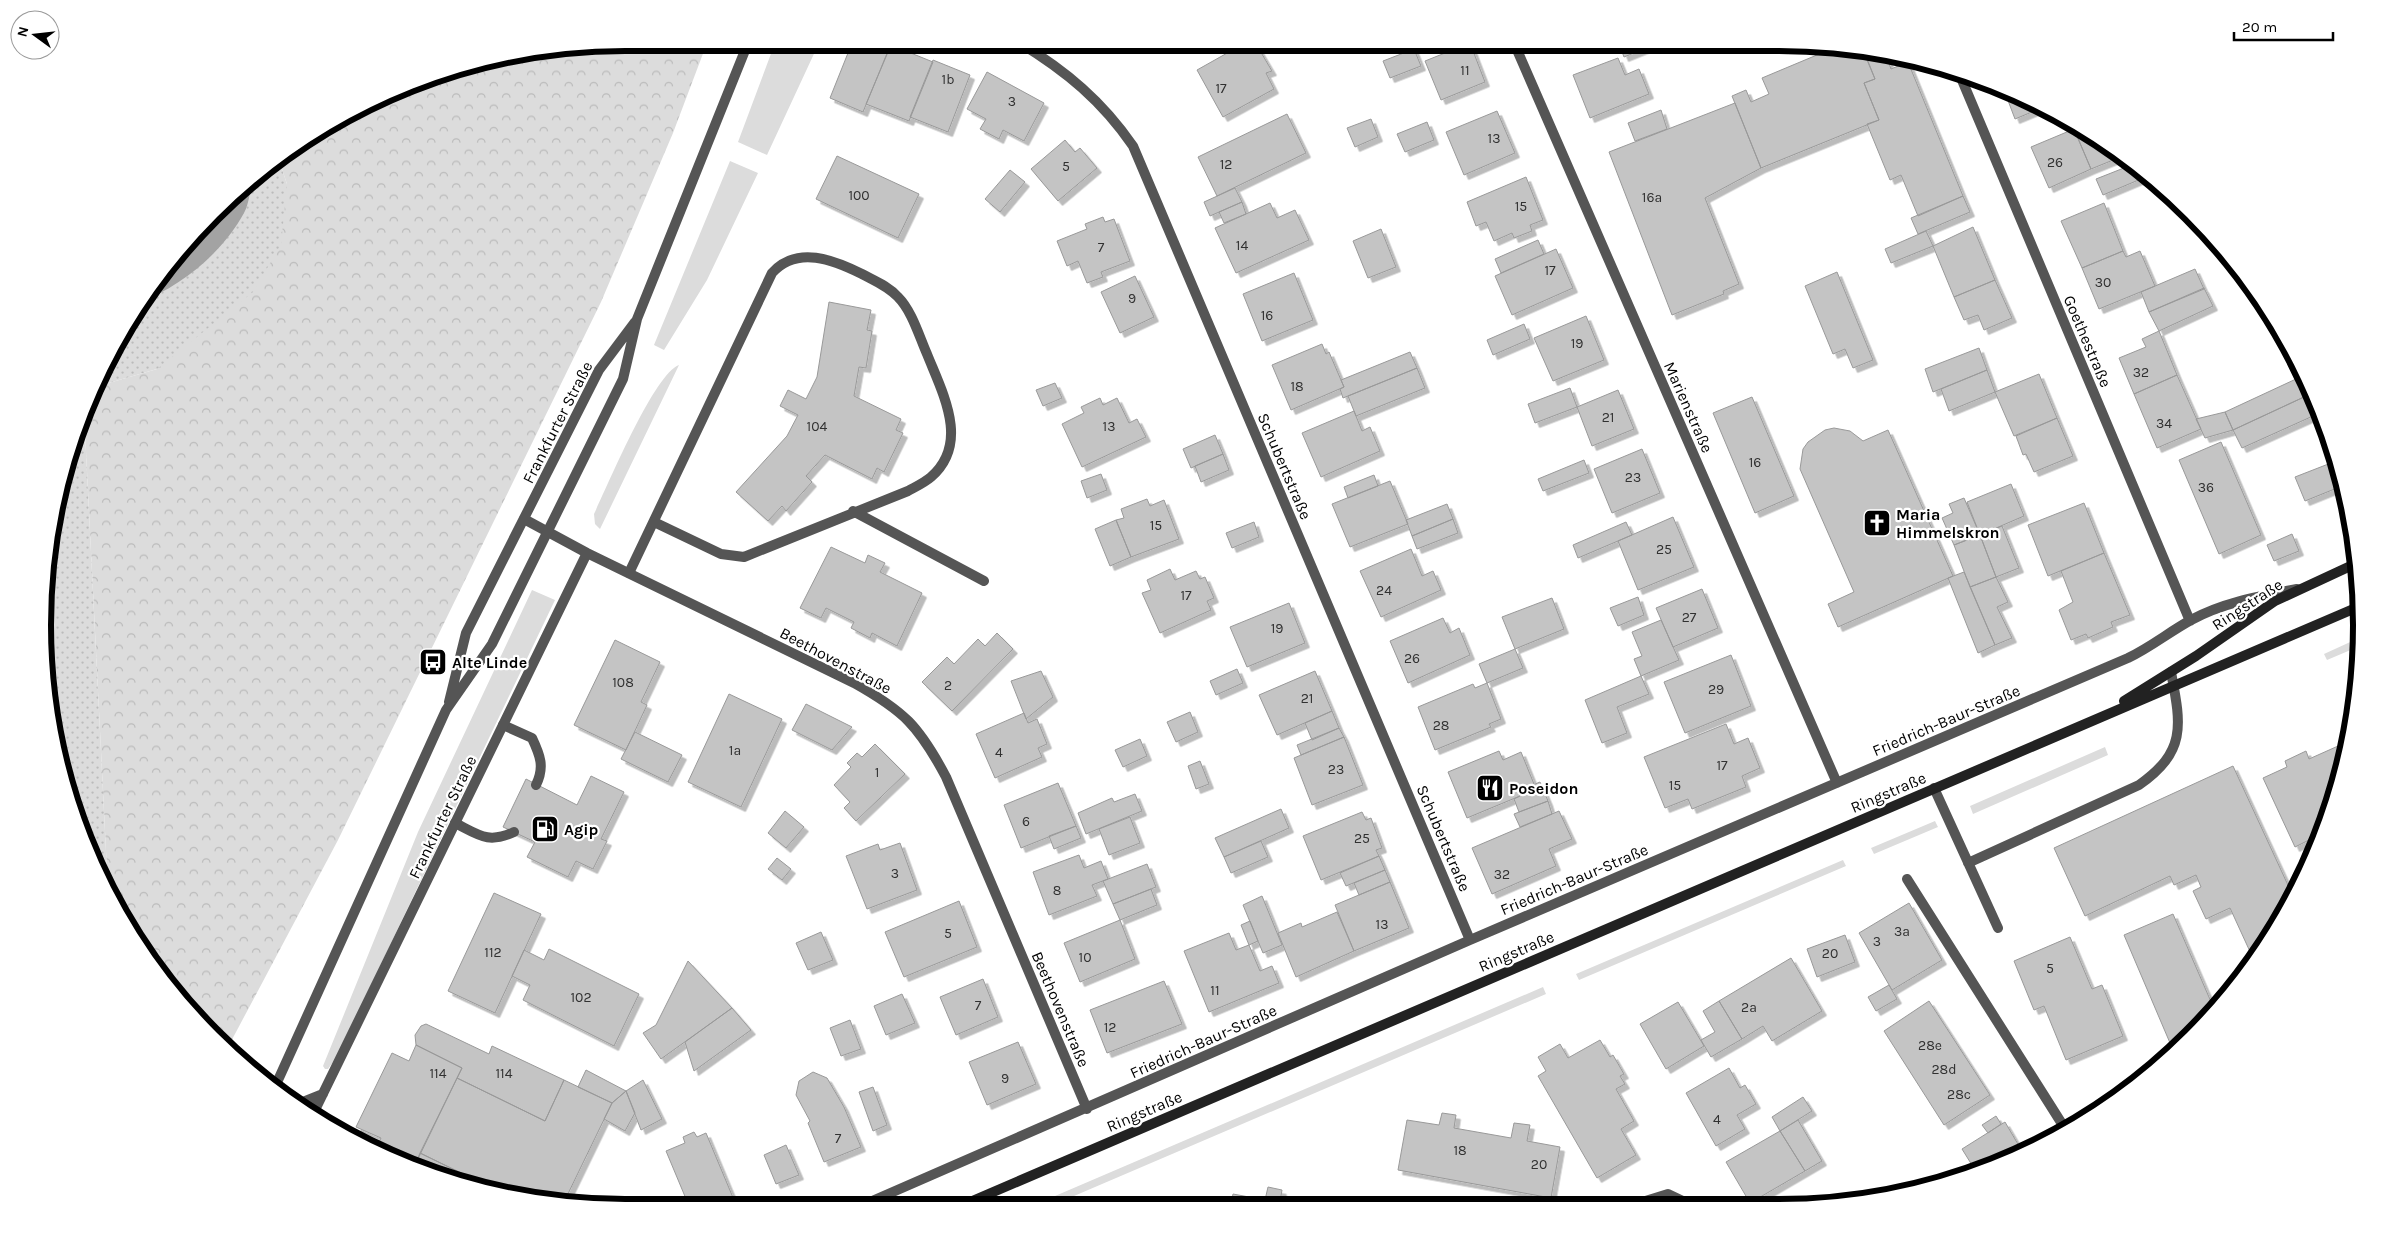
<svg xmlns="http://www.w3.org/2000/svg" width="2404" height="1250" viewBox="0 0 2404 1250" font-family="Karla,sans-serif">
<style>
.grass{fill:#dcdcdc}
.forest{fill:url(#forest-crowns)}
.park{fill:url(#park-dots)}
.water{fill:#a3a3a3}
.building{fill:#c4c4c4;stroke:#999;filter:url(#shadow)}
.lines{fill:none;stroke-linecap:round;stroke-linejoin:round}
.service{stroke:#555;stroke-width:10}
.minor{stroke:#555;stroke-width:10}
.tertiary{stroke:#555;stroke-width:10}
.secondary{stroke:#222;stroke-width:10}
.labels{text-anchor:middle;stroke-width:4.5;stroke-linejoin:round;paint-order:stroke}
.number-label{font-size:14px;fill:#313131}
.street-label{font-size:16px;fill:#000;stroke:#fff}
.poi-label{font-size:16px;font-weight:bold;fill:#000;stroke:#fff;text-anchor:start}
.rim{fill:none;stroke:#000;stroke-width:6}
</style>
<defs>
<pattern id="forest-crowns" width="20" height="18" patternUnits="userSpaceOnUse" patternTransform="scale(1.25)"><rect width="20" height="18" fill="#dcdcdc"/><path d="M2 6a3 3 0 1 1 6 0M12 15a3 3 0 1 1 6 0" fill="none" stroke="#bbb"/></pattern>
<pattern id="park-dots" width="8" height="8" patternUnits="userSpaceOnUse" patternTransform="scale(1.25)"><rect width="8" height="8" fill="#dcdcdc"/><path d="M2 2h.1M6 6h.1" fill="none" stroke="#bbb" stroke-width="1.8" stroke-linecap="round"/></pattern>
<filter id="shadow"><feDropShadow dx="4.5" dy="4.5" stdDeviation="0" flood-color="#0004"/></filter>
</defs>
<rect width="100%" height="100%" fill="#fff"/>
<path class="grass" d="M775,43H819L767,155L738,142Z
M730,161L758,173L707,280L664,350L654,345Z
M679,365L600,529L595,524L594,514C608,485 654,374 679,365Z
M532,590L555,600L336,1058L328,1069H325L323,1066L418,832Z
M2359,638L2360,646L2327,660L2324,654Z
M2105,747L2108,755L1973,814L1970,806Z
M1935,821L1938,827L1874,854L1871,848Z
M1843,860L1846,866L1579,980L1576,974Z
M1543,987L1546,994L1053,1205H1034Z"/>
<path class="forest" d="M625,43H707L673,133L601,302L338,840L227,1049L213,1037L141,949L108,891L84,412L95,387L157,369L287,184L278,157L334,120L437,74L512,54Z"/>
<path class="park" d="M278,157L287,184L281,245L253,292L157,369L95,387L141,302L187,241Z
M84,412L108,891L62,775L44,663V587L62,475Z"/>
<path class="water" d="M253,179C250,190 249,204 244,213C222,253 182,286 140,302L187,241Z"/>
<path class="building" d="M852,43H881L890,46L863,112L830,98Z
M1245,43H1250L1255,51L1259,49L1272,71L1266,73L1274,89L1223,117L1197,70Z
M1470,43L1485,82L1441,100L1425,61Z
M1619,44H1656L1624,57Z
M891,45L933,62L909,121L866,104Z
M1836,47L1864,51L1875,79L1864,83L1879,120L1761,168L1732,96L1746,90L1751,102L1769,94L1762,78Z
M1414,49L1421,66L1390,78L1383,61Z
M1882,54L1886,55L1891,69L1908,62L1963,196L1918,216L1901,175L1890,180L1867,124L1879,120L1864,83L1875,79L1867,60Z
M1618,58L1625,75L1639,69L1649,94L1590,118L1573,75Z
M933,60L970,75L948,132L910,117Z
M987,72L1044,103L1024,141L1003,130L999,139L980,129L986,119L967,109Z
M2004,90L2037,103L2044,107L2015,119Z
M1735,103L1761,168L1705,198L1739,284L1723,291L1724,294L1672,315L1609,152Z
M1661,110L1667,129L1635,141L1628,123Z
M1497,111L1515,153L1464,175L1446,132Z
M1287,114L1306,153L1217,196L1198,157Z
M1371,119L1378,137L1355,147L1347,128Z
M1427,122L1434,140L1405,152L1397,134Z
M2077,128L2123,156L2091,169L2074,129Z
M2074,129L2091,169L2049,188L2031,147Z
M1065,140L1075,152L1080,148L1097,168L1058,201L1031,169Z
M837,156L919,194L898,238L816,199Z
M2134,164L2148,176L2103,195L2096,179Z
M1010,170L1025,182L1000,212L985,199Z
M1526,177L1543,220L1530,225L1532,231L1514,238L1512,233L1494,241L1486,222L1476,226L1467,202Z
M1235,188L1242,202L1210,216L1204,202Z
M1963,196L1970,212L1918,234L1911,218Z
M1242,202L1246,214L1224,223L1219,212Z
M1270,203L1277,218L1295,210L1309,240L1236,273L1215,228Z
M2104,203L2123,251L2082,268L2061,221Z
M1103,217L1105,222L1114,219L1130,261L1101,272L1103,277L1087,283L1078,261L1067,266L1057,241L1087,229L1085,224Z
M1973,227L1995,280L1954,297L1933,246Z
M1381,229L1396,267L1368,278L1353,241Z
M1926,231L1933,246L1891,263L1885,249Z
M1538,240L1544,254L1501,273L1495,259Z
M1556,249L1573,288L1512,315L1495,276Z
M2123,251L2126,257L2140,251L2155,286L2099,309L2082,268Z
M2195,269L2204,289L2149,312L2141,292Z
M1837,272L1873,360L1853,368L1845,349L1833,354L1805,286Z
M1294,273L1313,320L1262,341L1243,294Z
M1135,276L1154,317L1120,333L1101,292Z
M1995,280L2012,318L1984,330L1978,315L1964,320L1954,297Z
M2204,288L2213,306L2159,331L2149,312Z
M829,302L871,310L867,330L872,331L866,368L859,367L854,396L901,419L896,430L903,433L884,472L877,468L872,479L825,455L806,476L812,482L786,511L782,506L768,521L736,492L787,436L798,415L780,406L788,390L806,399L817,377Z
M1586,316L1604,360L1553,381L1534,338Z
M1524,324L1530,339L1493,355L1487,340Z
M2159,331L2177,375L2134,394L2119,358L2146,347L2142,339Z
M1322,344L1326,354L1329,352L1344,387L1291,410L1272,365Z
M1979,348L1987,370L1933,392L1925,369Z
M1410,352L1417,368L1343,398L1340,389L1344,387L1341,380Z
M1417,368L1425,388L1356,416L1348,396Z
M1987,370L1995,392L1949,411L1941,389Z
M2039,374L2057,418L2014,436L1995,392Z
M2177,375L2201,429L2157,448L2134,394Z
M2296,379L2304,397L2233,430L2225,412Z
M1055,383L1062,398L1043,406L1036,390Z
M1570,388L1577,407L1535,423L1528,404Z
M1618,390L1634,429L1592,446L1577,407Z
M1752,397L1794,496L1755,513L1713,413Z
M2304,397L2313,416L2242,448L2233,430Z
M1100,398L1103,405L1117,398L1129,423L1137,419L1146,437L1082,467L1062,424L1084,413L1081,407Z
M1354,411L1362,431L1370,427L1380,451L1321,477L1302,433Z
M2225,412L2233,430L2205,438L2196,419Z
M2057,418L2073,456L2034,472L2026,454L2023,455L2016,436Z
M1834,428L1850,431L1863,441L1888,430L1953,576L1838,627L1828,604L1854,592L1800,469L1803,449L1808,442L1825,430Z
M1215,435L1223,454L1191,468L1183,449Z
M2221,442L2261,535L2219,554L2179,460Z
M1642,449L1660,493L1612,513L1594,469Z
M1223,454L1229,470L1201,482L1195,466Z
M1584,460L1589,473L1543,491L1538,479Z
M2336,461L2342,486L2305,501L2295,477Z
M1101,474L1107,490L1087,498L1081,481Z
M1374,475L1378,486L1348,498L1344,487Z
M1390,481L1408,524L1350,547L1332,504Z
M2011,484L2024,516L1980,535L1967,502Z
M1964,498L1980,535L1954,545L1942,518L1953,513L1949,504Z
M1147,499L1150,506L1164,500L1179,539L1131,557L1116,520L1124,518L1121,509Z
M2084,503L2104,553L2048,576L2028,525Z
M1447,504L1453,519L1412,536L1406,520Z
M1673,517L1694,567L1638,590L1618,541Z
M1453,519L1458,533L1417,549L1412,536Z
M1116,520L1131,557L1110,566L1095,529Z
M1254,522L1259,537L1232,548L1226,533Z
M1626,522L1632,535L1578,558L1573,545Z
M2002,526L2019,568L1996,577L1980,535Z
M2292,534L2299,551L2274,561L2267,545Z
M1980,535L1996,577L1970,587L1954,545Z
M831,547L865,563L868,555L885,563L880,572L922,593L897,646L872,633L870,638L851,628L854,622L826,608L821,618L800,608Z
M1411,549L1422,576L1433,571L1441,590L1381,617L1360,571Z
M2104,553L2130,615L2111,622L2113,627L2088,638L2086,634L2071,640L2059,610L2073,602L2061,571Z
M1170,569L1175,580L1196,571L1200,579L1205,577L1214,598L1207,601L1211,610L1160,633L1142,593L1151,590L1147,580Z
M1964,572L1995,645L1978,653L1948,578Z
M1996,577L2008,602L1997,607L2012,638L1995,645L1970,587Z
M1702,589L1718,628L1673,647L1656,608Z
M1638,597L1644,615L1618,626L1610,608Z
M1552,598L1564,629L1515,649L1502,617Z
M1289,603L1305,643L1247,667L1230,627Z
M1443,618L1450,633L1459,628L1470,655L1408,683L1390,641Z
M1661,620L1679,660L1641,676L1634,659L1642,656L1632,632Z
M997,633L1013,649L952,711L922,682L947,657L954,664L978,639L985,646Z
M615,640L660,662L641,702L647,705L626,750L574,725Z
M1515,649L1523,668L1487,683L1479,664Z
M1731,655L1751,706L1685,733L1664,682Z
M1237,669L1243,683L1216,695L1210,681Z
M1041,671L1053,697L1026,719L1011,681Z
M1315,671L1332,711L1277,735L1259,695Z
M1641,676L1649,694L1617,707L1627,733L1602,743L1585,700Z
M1487,683L1501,719L1489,724L1491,727L1435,750L1418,707L1473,684L1475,688Z
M729,694L782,719L741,807L688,782Z
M806,704L852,727L832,750L792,730Z
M1332,711L1339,728L1312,740L1305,723Z
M1190,712L1198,732L1176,742L1167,722Z
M1024,713L1028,723L1037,719L1047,744L1038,748L1042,757L995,778L976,734Z
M1726,724L1734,744L1748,738L1760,768L1742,776L1746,787L1692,809L1688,799L1665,808L1644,757Z
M1339,728L1344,737L1301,755L1297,745Z
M635,732L682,755L668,782L621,759Z
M1344,737L1363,785L1312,805L1294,758Z
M1140,739L1147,756L1123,767L1115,750Z
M2347,742L2342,776L2319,835L2295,847L2263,778L2287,767L2285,761L2306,751L2309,759Z
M875,744L905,774L856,821L844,808L850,802L834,785L851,767L847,763L857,753L862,757Z
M1499,751L1503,760L1521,752L1534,784L1518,791L1520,796L1467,818L1448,772Z
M1200,761L1209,784L1196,789L1188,766Z
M2233,766L2293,896L2252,956L2230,908L2206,919L2193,891L2201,887L2196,875L2174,885L2170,876L2085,916L2054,848Z
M591,776L624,792L601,839L607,841L593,869L576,861L568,877L527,857L535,842L503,827L526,779L577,805Z
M1540,782L1548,801L1519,812L1514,799L1520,796L1518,791Z
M1058,783L1076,826L1021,848L1004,805Z
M1135,794L1142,811L1086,834L1078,813L1112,798L1114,802Z
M1548,801L1552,814L1520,827L1514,814Z
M1281,809L1289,828L1224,857L1215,838Z
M785,811L804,827L786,848L768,833Z
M1559,811L1572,839L1549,849L1556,866L1492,894L1472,848Z
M1362,812L1366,820L1371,818L1382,848L1376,850L1379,856L1321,880L1303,836Z
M1130,817L1140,843L1109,855L1099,829Z
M1076,826L1081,838L1054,849L1049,836Z
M1261,841L1268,857L1231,873L1224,857Z
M900,843L917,890L867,909L846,856L878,844L880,850Z
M1079,855L1084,868L1101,861L1108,879L1092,885L1097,896L1049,915L1033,872Z
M1379,856L1385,870L1346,886L1340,873Z
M777,858L791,869L782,880L768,869Z
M1147,864L1156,887L1113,904L1103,881Z
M1385,870L1390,882L1359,895L1354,883Z
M1390,882L1409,928L1354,951L1335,905Z
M1151,889L1157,905L1120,920L1113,904Z
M494,893L541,914L495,1013L448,991Z
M1262,896L1282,945L1263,953L1243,905Z
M959,901L977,947L904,977L885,932Z
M1909,903L1942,960L1892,990L1859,933Z
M1337,912L1354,951L1296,977L1278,933L1301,923L1302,927Z
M2173,914L2215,1011L2173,1050L2124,935Z
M1120,920L1135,959L1080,982L1064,943Z
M1250,921L1258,941L1249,945L1241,925Z
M821,932L833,960L808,970L796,943Z
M1229,933L1236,950L1249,945L1260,971L1272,966L1279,983L1209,1012L1184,951Z
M1845,935L1855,962L1817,977L1807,949Z
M2070,937L2092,989L2102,985L2123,1036L2066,1060L2044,1006L2034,1010L2014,961Z
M549,949L639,994L614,1046L523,1000L530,985L512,976L524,950L544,960Z
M1791,958L1822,1011L1772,1041L1763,1026L1742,1039L1719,1001Z
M688,961L732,1008L661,1059L643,1033L656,1025Z
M983,979L998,1017L956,1035L940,997Z
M1164,981L1182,1024L1107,1053L1090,1010Z
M1889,985L1897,999L1876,1011L1868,997Z
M902,994L915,1023L886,1035L874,1006Z
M1719,1001L1742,1039L1711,1057L1701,1040L1715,1032L1703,1011Z
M1929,1001L1990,1095L1944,1125L1884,1031Z
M1678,1002L1704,1046L1666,1069L1640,1024Z
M732,1008L751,1030L694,1071L685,1042Z
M850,1020L861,1049L841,1056L830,1028Z
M426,1024L489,1054L492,1046L564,1080L545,1121L457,1078L462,1068L416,1045L415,1035L421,1026Z
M1600,1040L1610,1057L1613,1055L1624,1074L1620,1076L1625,1084L1616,1089L1634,1121L1621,1129L1636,1155L1597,1178L1538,1076L1546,1071L1538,1057L1560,1044L1568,1058Z
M1018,1042L1036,1084L987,1105L969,1062Z
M416,1045L462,1068L415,1165L375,1150L381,1138L356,1127L392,1053L409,1061Z
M1729,1068L1740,1088L1745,1085L1756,1104L1737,1115L1745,1129L1716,1146L1686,1093Z
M586,1070L626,1091L612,1103L578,1087Z
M813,1072L827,1078L844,1107L861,1147L824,1162L808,1123L810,1121L796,1095L799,1081Z
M457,1078L545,1121L564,1080L612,1103L564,1202L500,1192L420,1153Z
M643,1080L662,1119L641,1130L626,1091Z
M873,1087L887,1125L873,1131L859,1092Z
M626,1091L635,1113L625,1131L604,1119L612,1103Z
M1803,1097L1812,1111L1780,1131L1772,1117Z
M1442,1113L1456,1115L1454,1128L1511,1138L1514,1123L1530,1125L1527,1141L1560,1147L1551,1198L1398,1170L1407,1120L1439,1125Z
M1996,1116L2001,1124L1988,1133L1982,1125Z
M1798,1120L1822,1161L1805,1171L1780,1131Z
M2005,1122L2022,1151L2002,1163L1975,1170L1962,1149Z
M1780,1131L1805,1171L1750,1203L1726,1162Z
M694,1132L697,1137L706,1133L734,1200L720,1206H689L666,1151L685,1143L683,1137Z
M786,1145L799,1175L776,1184L764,1155Z
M420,1153L500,1192L474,1188L415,1165Z
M1268,1187L1282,1190L1280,1202L1289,1204H1231L1233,1194L1265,1200Z
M1340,1197L1356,1200L1355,1204H1339Z"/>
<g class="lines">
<path class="service" d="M853,511L984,581
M629,573L772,273C797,245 834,260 862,274C875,281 888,286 898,297C912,311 919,336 927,354C943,394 970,443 931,477C924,483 915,487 908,491L744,557L721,554L654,522
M503,725L532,738C540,755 545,767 536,785
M1934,788L1998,928
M455,823C479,835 488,844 514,832
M1968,863L2139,785C2187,751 2181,725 2171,672
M1907,879L2064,1127"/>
<path class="minor" d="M1020,43C1066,71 1102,101 1133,146L1470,940
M1514,43L1837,783
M1959,73L2190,621
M524,519L587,553L854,683C904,711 919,726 946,777L1087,1109
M298,1104L323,1094
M313,1114L587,553
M1639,1203L1668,1194L1687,1203
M863,1205L1470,940L2128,658C2151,647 2169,632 2191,620C2224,602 2261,596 2297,589"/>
<path class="tertiary" d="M449,702L466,633L599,370L635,322
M274,1089L446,710L492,644L623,379L637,319L748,43"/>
<path class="secondary" d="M2124,701L2196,656L2275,601L2357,563
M963,1205L2358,607"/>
</g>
<defs>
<g id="church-square" transform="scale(1.4375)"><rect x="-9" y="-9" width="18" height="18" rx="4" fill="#000" stroke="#fff"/><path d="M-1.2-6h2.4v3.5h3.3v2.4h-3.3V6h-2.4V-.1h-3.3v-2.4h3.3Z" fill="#fff"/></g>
<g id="bus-square" transform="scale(1.4375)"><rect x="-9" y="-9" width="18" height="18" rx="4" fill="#000" stroke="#fff"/><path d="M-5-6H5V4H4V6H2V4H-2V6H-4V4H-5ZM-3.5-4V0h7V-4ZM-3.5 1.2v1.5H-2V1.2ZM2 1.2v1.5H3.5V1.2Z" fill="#fff"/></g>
<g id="restaurant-square" transform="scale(1.4375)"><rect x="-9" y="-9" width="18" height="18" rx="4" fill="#000" stroke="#fff"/><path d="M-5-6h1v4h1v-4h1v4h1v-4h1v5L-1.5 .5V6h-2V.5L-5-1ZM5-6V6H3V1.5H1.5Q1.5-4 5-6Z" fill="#fff"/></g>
<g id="fuel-square" transform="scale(1.4375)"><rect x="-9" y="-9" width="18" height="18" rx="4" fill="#000" stroke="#fff"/><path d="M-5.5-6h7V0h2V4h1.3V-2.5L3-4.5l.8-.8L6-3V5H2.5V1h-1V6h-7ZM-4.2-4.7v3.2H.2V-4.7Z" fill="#fff"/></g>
</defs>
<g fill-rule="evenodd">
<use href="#church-square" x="1877" y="523"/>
<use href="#bus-square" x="433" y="662"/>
<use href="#restaurant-square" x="1490" y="788"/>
<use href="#fuel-square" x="545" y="829"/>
</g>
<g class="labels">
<g class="number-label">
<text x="1465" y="75">11</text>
<text x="948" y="84">1b</text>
<text x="1221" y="93">17</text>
<text x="1012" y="106">3</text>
<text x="1494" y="143">13</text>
<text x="2055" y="167">26</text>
<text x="1226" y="169">12</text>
<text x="1066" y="171">5</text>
<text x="859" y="200">100</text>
<text x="1652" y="202">16a</text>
<text x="1521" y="211">15</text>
<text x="1242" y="250">14</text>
<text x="1101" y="252">7</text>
<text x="1550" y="275">17</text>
<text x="2103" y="287">30</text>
<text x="1132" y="303">9</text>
<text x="1267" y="320">16</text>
<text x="1577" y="348">19</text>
<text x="2141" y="377">32</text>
<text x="1297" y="391">18</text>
<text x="1608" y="422">21</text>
<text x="2164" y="428">34</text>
<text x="817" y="431">104</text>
<text x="1109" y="431">13</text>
<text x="1755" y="467">16</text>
<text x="1633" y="482">23</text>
<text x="2206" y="492">36</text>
<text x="1156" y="530">15</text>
<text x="1664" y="554">25</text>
<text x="1384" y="595">24</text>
<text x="1186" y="600">17</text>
<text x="1689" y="622">27</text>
<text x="1277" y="633">19</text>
<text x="1412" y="663">26</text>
<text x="623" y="687">108</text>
<text x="948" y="690">2</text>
<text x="1716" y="694">29</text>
<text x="1307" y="703">21</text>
<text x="1441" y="730">28</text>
<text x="735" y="755">1a</text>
<text x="999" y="757">4</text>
<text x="1722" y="770">17</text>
<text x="1336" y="774">23</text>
<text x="877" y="777">1</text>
<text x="1675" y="790">15</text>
<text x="1026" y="826">6</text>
<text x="1362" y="843">25</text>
<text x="895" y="878">3</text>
<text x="1502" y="879">32</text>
<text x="1057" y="895">8</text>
<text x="1382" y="929">13</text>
<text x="1902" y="936">3a</text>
<text x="948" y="938">5</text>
<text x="1877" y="946">3</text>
<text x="493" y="957">112</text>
<text x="1830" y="958">20</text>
<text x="1085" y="962">10</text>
<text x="2050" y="973">5</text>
<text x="1215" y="995">11</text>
<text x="581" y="1002">102</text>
<text x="978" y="1010">7</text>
<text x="1749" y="1012">2a</text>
<text x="1110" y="1032">12</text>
<text x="1930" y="1050">28e</text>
<text x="1944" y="1074">28d</text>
<text x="438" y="1078">114</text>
<text x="504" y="1078">114</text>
<text x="1005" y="1083">9</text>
<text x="1959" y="1099">28c</text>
<text x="1717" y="1124">4</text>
<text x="838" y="1143">7</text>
<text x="1460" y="1155">18</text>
<text x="1539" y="1169">20</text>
</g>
<g class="street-label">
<text transform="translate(2088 341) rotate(67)" y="6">Goethestraße</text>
<text transform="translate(1689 407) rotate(66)" y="6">Marienstraße</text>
<text transform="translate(557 422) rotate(-63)" y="6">Frankfurter Straße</text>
<text transform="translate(1285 466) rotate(67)" y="6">Schubertstraße</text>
<text transform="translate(2247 604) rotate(-33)" y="6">Ringstraße</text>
<text transform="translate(836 660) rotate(28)" y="6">Beethovenstraße</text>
<text transform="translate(1946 720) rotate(-23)" y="6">Friedrich-Baur-Straße</text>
<text transform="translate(1888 792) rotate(-23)" y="6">Ringstraße</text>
<text transform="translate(442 817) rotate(-64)" y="6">Frankfurter Straße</text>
<text transform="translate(1444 838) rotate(67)" y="6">Schubertstraße</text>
<text transform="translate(1574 879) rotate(-23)" y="6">Friedrich-Baur-Straße</text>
<text transform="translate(1516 951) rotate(-23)" y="6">Ringstraße</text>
<text transform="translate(1061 1009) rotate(67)" y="6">Beethovenstraße</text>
<text transform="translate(1203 1041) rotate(-24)" y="6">Friedrich-Baur-Straße</text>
<text transform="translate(1144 1111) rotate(-23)" y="6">Ringstraße</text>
</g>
<g class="poi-label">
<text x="1896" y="520">Maria<tspan x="1896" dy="18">Himmelskron</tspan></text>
<text x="452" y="668">Alte Linde</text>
<text x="1509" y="794">Poseidon</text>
<text x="564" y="835">Agip</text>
</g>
</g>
<path d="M0 0H2404V1250H0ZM625 51H1779A574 574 0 0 1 2353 625V625A574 574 0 0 1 1779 1199H625A574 574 0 0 1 51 625V625A574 574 0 0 1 625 51Z" fill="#fff" fill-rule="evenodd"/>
<path class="rim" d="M625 51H1779A574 574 0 0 1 2353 625V625A574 574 0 0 1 1779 1199H625A574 574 0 0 1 51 625V625A574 574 0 0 1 625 51Z"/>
<g transform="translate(35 35) rotate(285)"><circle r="24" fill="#ffffff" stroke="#999999"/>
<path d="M0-4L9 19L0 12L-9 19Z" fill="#000000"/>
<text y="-8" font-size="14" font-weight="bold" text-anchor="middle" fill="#000000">N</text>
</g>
<path d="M2234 32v8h99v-8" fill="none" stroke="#000000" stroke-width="2.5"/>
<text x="2242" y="32" font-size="15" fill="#000000" stroke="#ffffff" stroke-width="4" paint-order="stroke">20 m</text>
</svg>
